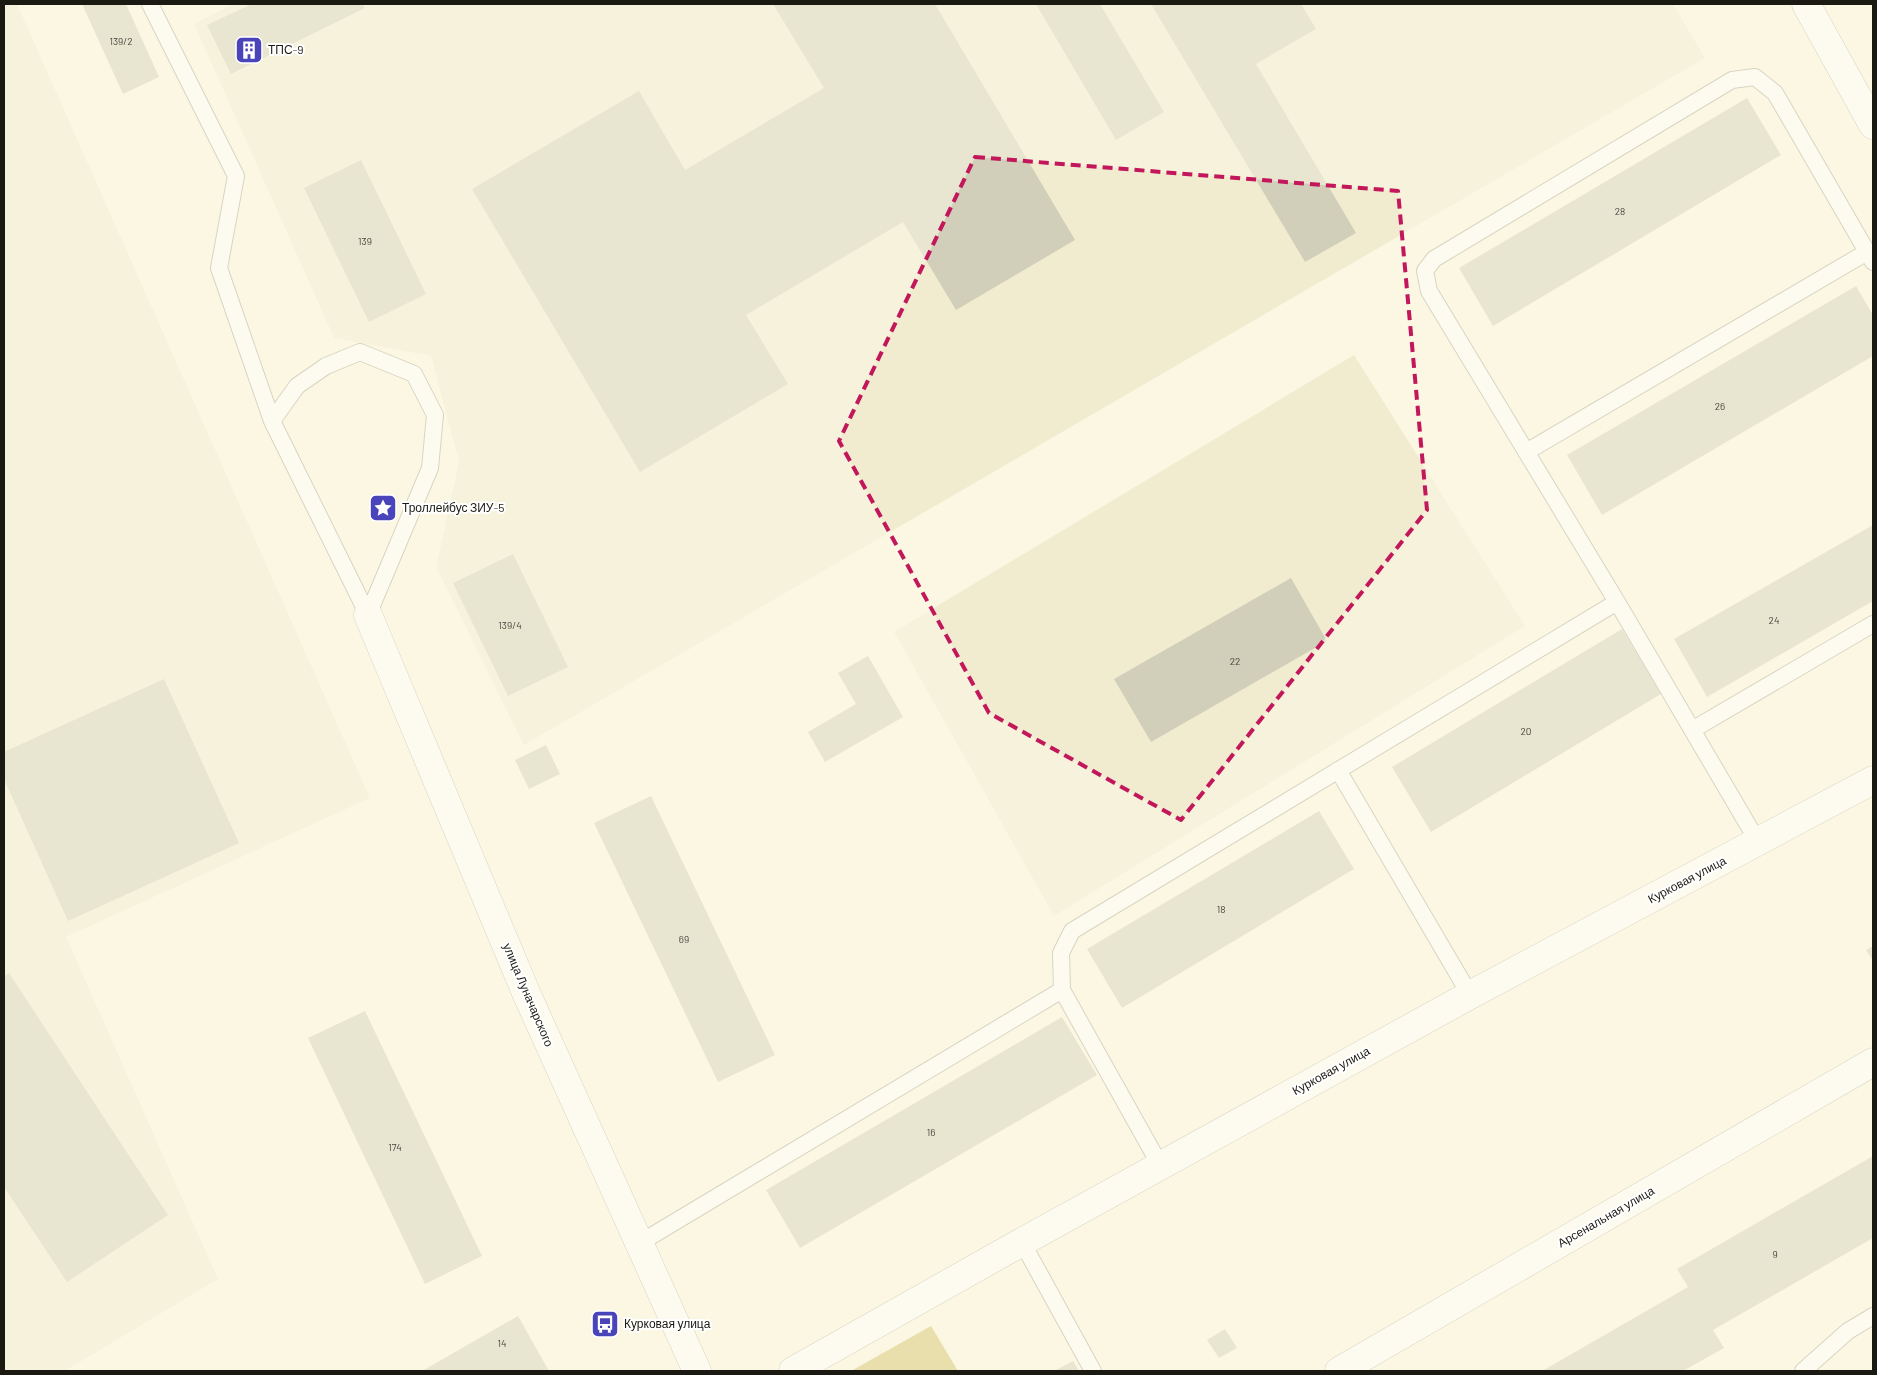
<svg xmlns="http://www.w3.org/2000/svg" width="1877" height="1375" viewBox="0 0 1877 1375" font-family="Barlow,sans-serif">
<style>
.built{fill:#f1ecd0}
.forest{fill:#d0c06c}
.building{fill:#d1ceba}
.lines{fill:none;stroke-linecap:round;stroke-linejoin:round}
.lane-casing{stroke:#adaa97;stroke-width:18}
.street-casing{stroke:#adaa97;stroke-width:29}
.secondary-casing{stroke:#adaa97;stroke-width:29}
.lane{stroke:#fff;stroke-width:16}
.street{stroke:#fff;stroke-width:28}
.secondary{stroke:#fff;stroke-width:28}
.marked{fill:none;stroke:#c2185b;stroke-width:4;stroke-dasharray:10 6;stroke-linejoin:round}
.labels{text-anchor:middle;stroke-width:4;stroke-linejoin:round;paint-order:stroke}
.number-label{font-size:10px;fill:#48463c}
.poi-label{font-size:12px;fill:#1a1912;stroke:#fff;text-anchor:start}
.street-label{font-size:12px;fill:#1a1912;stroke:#fff}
</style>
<rect width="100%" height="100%" fill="#fbf7e3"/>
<path class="built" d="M4,4H17L370,798L66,937L218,1279L65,1371H4Z
M233,4H1673L1705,58L524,745L436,567L459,462L431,356L334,338L194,24Z
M1354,355L1525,626L1054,916L894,632Z"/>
<path class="forest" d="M931,1326L958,1371H851Z"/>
<path class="building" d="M82,4H126L159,77L123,94Z
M252,4H362L365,8L231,74L207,25Z
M773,4H935L1075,240L956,310L903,222L746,315L788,384L640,472L472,189L639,91L685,170L824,88Z
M1036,4H1100L1164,112L1116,140Z
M1151,4H1301L1316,29L1256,64L1356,233L1305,262Z
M1747,98L1781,155L1493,326L1459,268Z
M361,160L426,294L369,322L304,188Z
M1856,286L1873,315V356L1602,515L1567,455Z
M1873,525V601L1707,697L1674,639Z
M513,554L568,667L508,696L453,583Z
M1291,578L1327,641L1151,742L1114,679Z
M1622,629L1661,694L1431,832L1392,767Z
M868,656L903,717L825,762L808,732L856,704L838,673Z
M164,679L239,843L68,921L4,779V752Z
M546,745L560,774L529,789L515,760Z
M651,796L775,1055L718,1082L594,823Z
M1319,811L1354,869L1122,1008L1087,949Z
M1873,946V961L1866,950Z
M9,973L168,1215L67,1282L4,1187V977Z
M365,1011L482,1256L425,1284L308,1038Z
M1062,1017L1097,1075L800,1248L766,1190Z
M1873,1156V1238L1713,1330L1724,1348L1683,1371H1542L1688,1287L1677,1269Z
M518,1316L549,1371H422Z
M1225,1329L1237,1348L1219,1358L1207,1340Z
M1073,1361L1079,1371H1054Z"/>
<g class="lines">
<g class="lane-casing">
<path id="lane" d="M150,4L236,176L219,268L272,421L368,615
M272,421L297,386L326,366L360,352L414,374L435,415L430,468L368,615
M1526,452L1867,252
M1692,730L1873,624
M1338,770L1470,995
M1758,842L1617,602L1429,291L1425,271L1434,259L1732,80L1755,77L1775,93L1873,262
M1062,990L1160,1165
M1022,1242L1093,1371
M638,1244L1062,990L1061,953L1072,931L1617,602
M1803,1371L1848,1331L1873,1316"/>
</g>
<g class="street-casing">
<path id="street" d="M368,615L527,995L697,1371
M1339,1371L1873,1062"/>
</g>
<g class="secondary-casing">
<path id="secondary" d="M1806,4L1873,125
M793,1371L1022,1242L1470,995L1873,780"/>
</g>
<use href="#lane" class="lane"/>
<use href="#street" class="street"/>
<use href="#secondary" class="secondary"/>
</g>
<path d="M0 0H1877V1375H0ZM975,157L1398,191L1427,510L1181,820L989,713L839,441Z" fill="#fbf7e3" fill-opacity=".55" fill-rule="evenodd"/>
<path class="marked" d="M975,157L1398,191L1427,510L1181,820L989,713L839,441Z"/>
<defs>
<g id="building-square" transform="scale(1.4375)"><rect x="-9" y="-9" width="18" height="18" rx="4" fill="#4944ba" stroke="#fff"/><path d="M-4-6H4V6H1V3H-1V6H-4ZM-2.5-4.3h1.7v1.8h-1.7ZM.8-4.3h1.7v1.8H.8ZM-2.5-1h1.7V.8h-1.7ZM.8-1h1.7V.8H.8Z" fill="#fff"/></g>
<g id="sight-square" transform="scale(1.4375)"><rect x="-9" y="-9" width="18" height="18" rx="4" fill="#4944ba" stroke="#fff"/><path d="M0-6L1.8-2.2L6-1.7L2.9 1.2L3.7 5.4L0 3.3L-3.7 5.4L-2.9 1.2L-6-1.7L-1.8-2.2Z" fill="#fff"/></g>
<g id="bus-square" transform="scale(1.4375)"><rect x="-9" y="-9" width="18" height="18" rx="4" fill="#4944ba" stroke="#fff"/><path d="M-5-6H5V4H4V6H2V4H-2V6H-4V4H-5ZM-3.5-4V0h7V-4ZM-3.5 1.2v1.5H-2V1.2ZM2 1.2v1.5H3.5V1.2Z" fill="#fff"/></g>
</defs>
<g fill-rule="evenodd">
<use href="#building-square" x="249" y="50"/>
<use href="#sight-square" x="383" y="508"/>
<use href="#bus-square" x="605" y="1324"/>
</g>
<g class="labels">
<g class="number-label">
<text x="121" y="45">139/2</text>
<text x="1620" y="215">28</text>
<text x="365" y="245">139</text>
<text x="1720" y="410">26</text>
<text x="1774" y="624">24</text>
<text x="510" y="629">139/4</text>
<text x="1235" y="665">22</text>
<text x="1526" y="735">20</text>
<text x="1221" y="913">18</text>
<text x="684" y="943">69</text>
<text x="931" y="1136">16</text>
<text x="395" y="1151">174</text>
<text x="1775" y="1258">9</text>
<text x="502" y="1347">14</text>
</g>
<g class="poi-label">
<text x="268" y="54">ТПС-9</text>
<text x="402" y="512">Троллейбус ЗИУ-5</text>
<text x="624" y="1328">Курковая улица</text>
</g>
<g class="street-label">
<text transform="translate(1687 880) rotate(-28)" y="4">Курковая улица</text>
<text transform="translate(528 995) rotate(67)" y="4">улица Луначарского</text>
<text transform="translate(1331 1071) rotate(-29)" y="4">Курковая улица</text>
<text transform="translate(1606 1217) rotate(-30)" y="4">Арсенальная улица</text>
</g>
</g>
<rect width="1877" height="1375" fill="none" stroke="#1a1912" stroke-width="10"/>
</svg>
